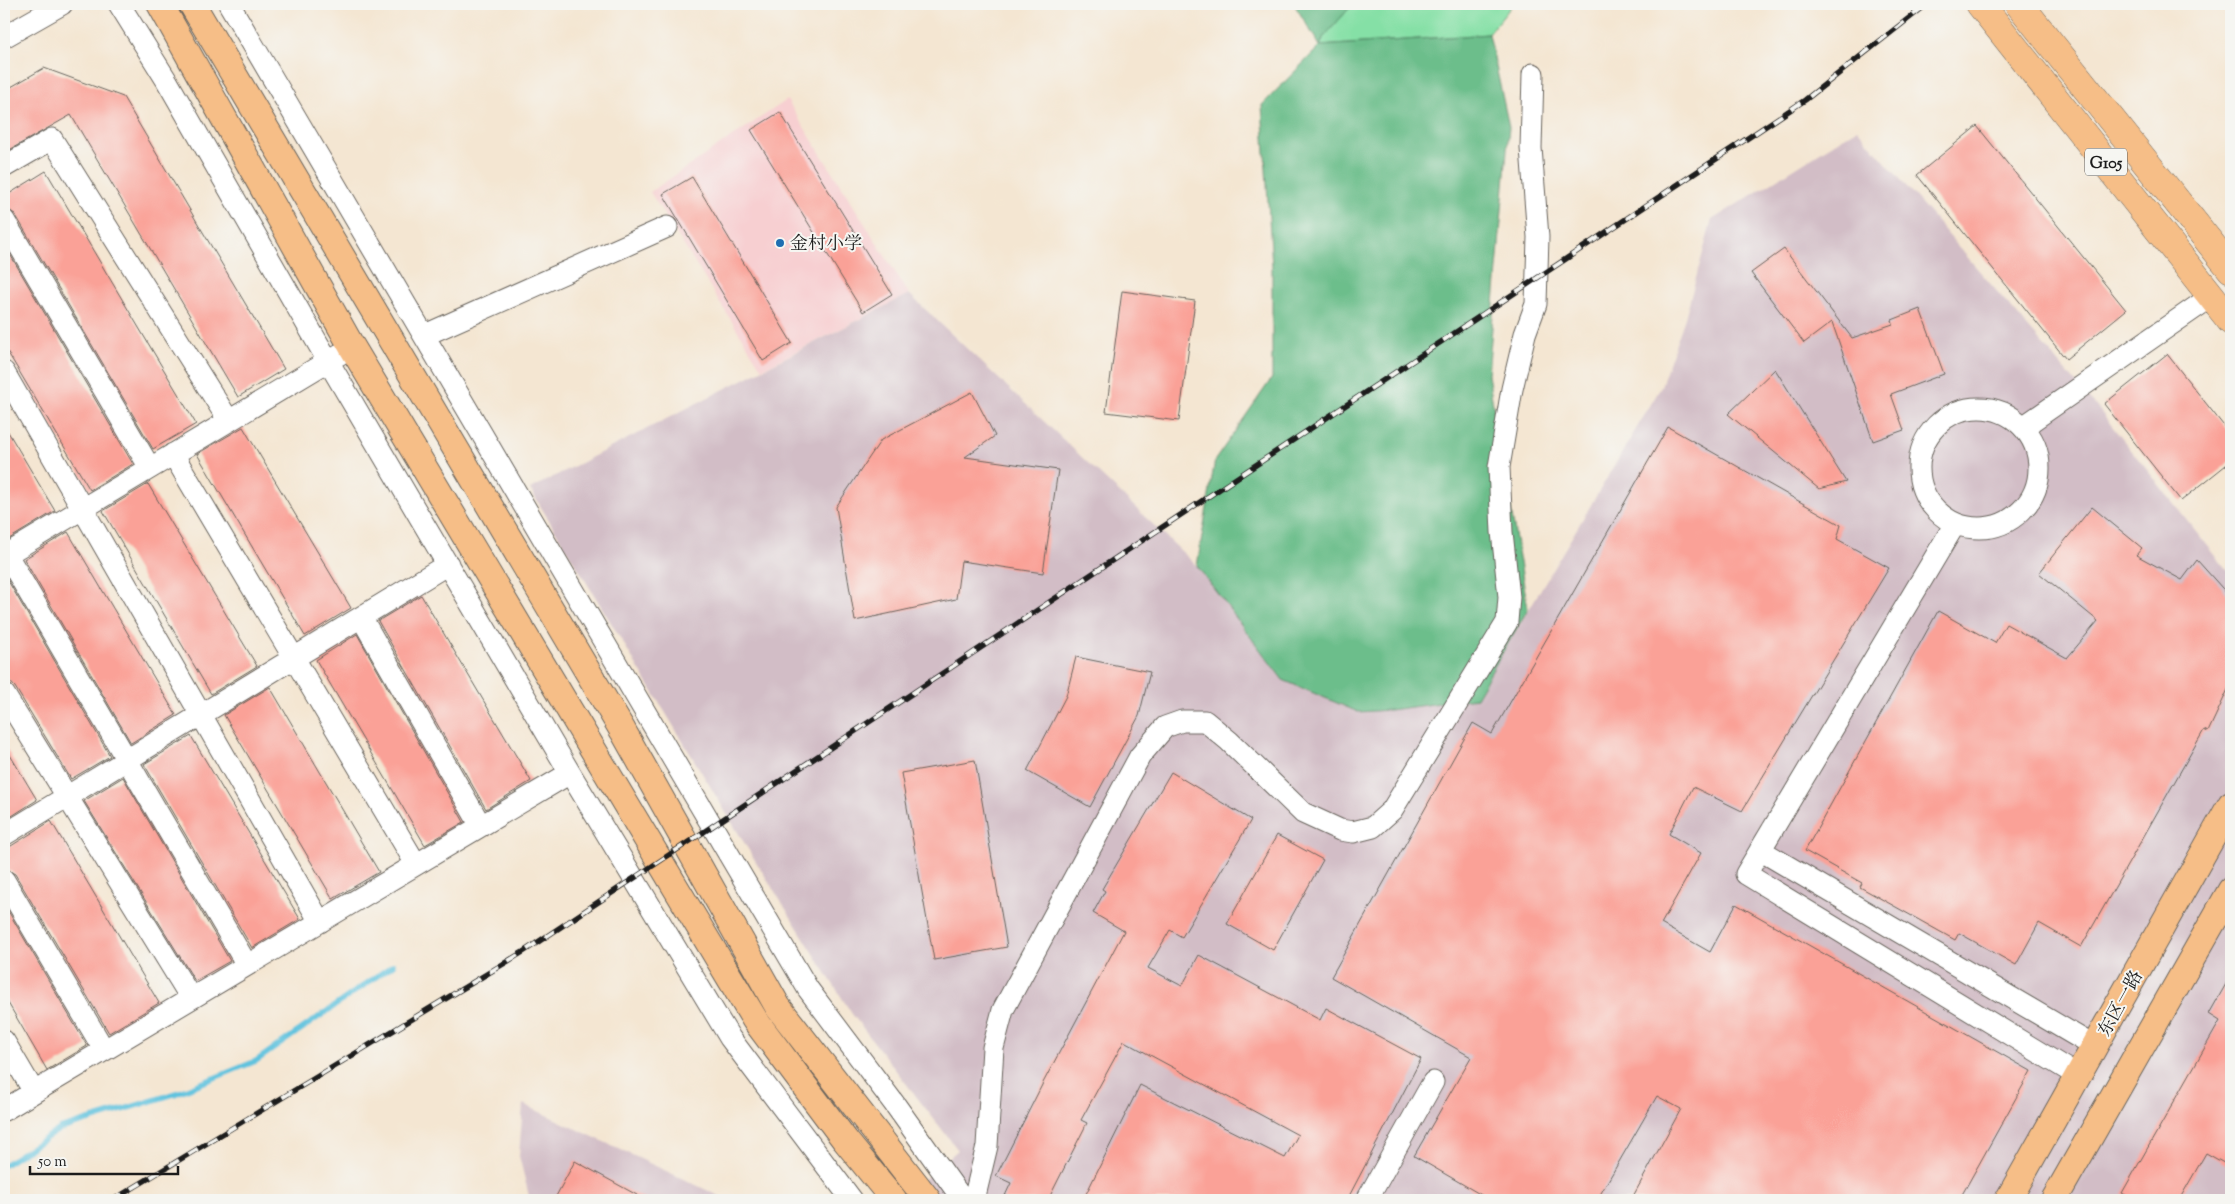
<svg xmlns="http://www.w3.org/2000/svg" width="2235" height="1204" viewBox="0 0 2235 1204" font-family="'Sorts Mill Goudy','Noto Serif SC',serif">
<style>
.built{fill:#f7cfd1}
.industrial{fill:#d2bdc6}
.green{fill:#85e0a6;stroke:#507e61}
.forest{fill:#6cbe8b;stroke:#446d54}
.lines{fill:none;stroke-linecap:round;stroke-linejoin:round}
.stream{stroke:#60c3de;stroke-width:5.5}
.building{fill:#faa197}
.minor-casing{stroke:#68635c;stroke-width:23}
.major-casing{stroke:#68635c;stroke-width:28}
.highway-casing{stroke:#68635c;stroke-width:29}
.minor{stroke:#fff;stroke-width:21}
.major{stroke:#f6be87;stroke-width:26}
.highway{stroke:#f6be87;stroke-width:28}
.rail-casing{stroke:#1c1c1c;stroke-width:5.5}
.rail{stroke:#f6f6f2;stroke-width:4;stroke-dasharray:11;stroke-linecap:butt}
.poi-dot{fill:#1f6fb2;stroke:#f6f6f2;stroke-width:2}
.labels{text-anchor:middle;stroke-width:4;stroke-linejoin:round;paint-order:stroke}
.shield{fill:#f6f6f2;stroke:#5d5d5c;stroke-width:1}
.shield-label{font-size:16px;font-weight:bold;fill:#1c1c1c}
.poi-label{font-size:18px;fill:#1c1c1c;stroke:#f6f6f2;text-anchor:start}
.street-label{font-size:18px;fill:#1c1c1c;stroke:#f6f6f2}
</style>
<rect width="100%" height="100%" fill="#f6f6f2"/>
<filter id="ink" filterUnits="userSpaceOnUse"><feTurbulence type="fractalNoise" baseFrequency=".02" numOctaves="2"/><feDisplacementMap in="SourceGraphic" scale="10" xChannelSelector="R" yChannelSelector="G"/><feConvolveMatrix kernelMatrix="1 2 1 2 8 2 1 2 1" color-interpolation-filters="sRGB"/></filter>
<filter id="wash" filterUnits="userSpaceOnUse"><feTurbulence type="fractalNoise" baseFrequency=".0096" numOctaves="4" result="noise"/><feDisplacementMap in="SourceGraphic" scale="20" xChannelSelector="R" yChannelSelector="G"/><feGaussianBlur stdDeviation="1.12" result="paint"/><feColorMatrix in="noise" values="0 0 0 0 0 0 0 0 0 0 0 0 0 0 0 0 0 1.4 0 .05"/><feComposite in="paint" operator="in"/></filter>
<g filter="url(#wash)">
<rect width="100%" height="100%" fill="#f4e6d2"/>
<path class="built" d="M787,100L909,294L762,369L650,192Z"/>
<path class="industrial" d="M1857,129L2100,411L2231,575V1200H900L958,1150L852,1014L748,849L530,489L909,294L1197,566L1283,680L1476,698L1660,389L1685,318L1712,220Z
M523,1104L728,1200H530L519,1156Z"/>
<path class="green" d="M1353,4H1513L1489,34L1320,46L1323,38Z"/>
<path class="forest" d="M1294,4H1353L1323,38L1320,46L1489,34L1509,127L1488,375L1528,609L1476,698L1390,710L1358,712L1283,680L1197,566L1215,460L1272,378V266L1262,105L1320,46Z"/>
<g class="lines">
<path class="stream" d="M4,1165L60,1129L177,1093L256,1061L393,965"/>
</g>
<g id="blocks">
<path class="building" d="M44,68L123,97L284,369L238,397L71,115L4,153V91Z
M780,112L892,294L863,312L751,130Z
M1977,126L2126,310L2066,359L1917,175Z
M46,171L196,424L153,449L15,214L4,208V197Z
M692,177L792,343L763,361L663,194Z
M4,244L133,464L90,490L4,346Z
M1784,249L1852,338L1893,324L1892,320L1920,309L1944,374L1891,394L1904,430L1873,441L1832,322L1804,343L1751,273Z
M1122,291L1195,301L1179,421L1106,412Z
M2167,354L2231,435V461L2181,501L2104,404Z
M1775,369L1846,482L1819,489L1728,414Z
M972,392L995,436L965,457L1058,470L1043,573L961,561L956,599L855,621L836,507L881,440Z
M4,425L55,511L9,539L4,538Z
M243,427L351,608L305,636L197,454Z
M1668,427L1841,525L1837,539L1889,568L1742,811L1693,787L1669,834L1701,853L1661,924L1710,952L1736,904L2031,1071L1959,1200H1631L1681,1109L1657,1096L1597,1200H1490L1414,1156L1471,1057L1331,977L1473,723L1492,734Z
M148,484L257,666L211,694L103,511Z
M2092,507L2142,548L2136,555L2182,580L2197,560L2231,598V683L2208,732L2204,730L2081,947L2039,923L2016,965L1959,933L1955,940L1860,887L1862,883L1805,851L1938,611L1995,643L2006,624L2067,658L2098,621L2039,573Z
M68,532L176,715L131,743L24,559Z
M4,574L110,756L71,779L15,687L4,675Z
M421,595L531,781L486,809L378,621Z
M357,634L464,822L425,845L316,660Z
M1076,657L1150,672L1139,716L1090,807L1027,771L1066,696Z
M270,687L379,872L333,899L224,715Z
M191,736L300,919L252,948L144,764Z
M4,745L37,800L4,821Z
M975,760L1007,947L934,960L901,773Z
M1171,772L1251,820L1182,937L1170,930L1148,968L1182,986L1199,955L1320,1020L1326,1008L1421,1059L1347,1200H1083L1140,1085L1285,1158L1298,1135L1124,1041L1081,1120L1087,1123L1048,1200H1003L1011,1183L996,1176L1044,1081L1124,931L1093,913L1105,891L1102,889Z
M123,777L230,961L195,981L84,801Z
M51,821L159,1003L109,1033L15,874L4,868V847L11,846Z
M1277,835L1323,860L1273,950L1227,924Z
M4,904L87,1046L47,1070L4,996Z
M2231,975V1167L2206,1153L2179,1200H2134L2122,1193L2220,1021L2209,1014Z
M575,1161L646,1200H554Z"/>
</g>
</g>
<g filter="url(#ink)">
<use href="#blocks" fill-opacity="0" stroke="#68635c" stroke-width="1"/>
<g class="lines">
<g class="minor-casing">
<path id="minor" d="M119,4L167,81L328,361L570,773L730,1038L852,1200
M229,4L808,989L896,1106L963,1200
M4,37L62,4
M4,167L52,139L229,421
M4,220L150,468
M425,335L667,227
M4,372L320,922
M1919 468a60 60 0 1 1 120 0a60 60 0 1 1-120 0Z
M2023,427L2212,296
M173,454L416,864
M1955,524L1746,874L2078,1076
M4,550L247,965
M4,556L340,354
M361,617L481,826
M4,694L191,998
M4,835L448,564
M1760,850L2095,1047
M4,880L104,1050
M4,1041L34,1092
M4,1110L570,773
M974,1200L987,1146L993,1048L1003,1010L1140,756L1165,727L1182,721H1205L1229,741L1303,813L1340,830L1353,832L1373,827L1392,810L1507,622L1509,597L1502,532L1499,467L1512,389L1525,334L1536,304L1538,237L1531,148L1533,74
M1367,1200L1433,1082"/>
</g>
<g class="major-casing">
<path id="major" d="M160,4L352,347L755,1020L845,1140L894,1200
M192,4L623,731L778,1007L928,1200
M2008,1200L2231,804
M2054,1200L2231,890"/>
</g>
<g class="highway-casing">
<path id="highway" d="M1980,4L2231,321
M2019,4L2231,269"/>
</g>
<use href="#minor" class="minor"/>
<use href="#major" class="major"/>
<use href="#highway" class="highway"/>
<g class="rail-casing">
<path id="rail" d="M113,1200L523,952L1805,100L1927,4"/>
</g>
<use href="#rail" class="rail"/>
</g>
</g>
<circle class="poi-dot" cx="780" cy="243" r="5"/>
<g class="labels">
<rect class="shield" x="2085" y="148.5" width="42" height="27" rx="4"/>
<g class="shield-label">
<text x="2106" y="168">G105</text>
</g>
<g class="poi-label">
<text x="790" y="249">金村小学</text>
</g>
<g class="street-label">
<text transform="translate(2120 1003) rotate(-61)" y="6">东区一路</text>
</g>
</g>
<rect width="2235" height="1204" fill="none" stroke="#f6f6f2" stroke-width="20"/>
<path d="M30 1166v8h148v-8" fill="none" stroke="#1c1c1c" stroke-width="2.5"/>
<text x="38" y="1166" font-size="15" fill="#1c1c1c" stroke="#f6f6f2" stroke-width="4" paint-order="stroke">50 m</text>
</svg>
